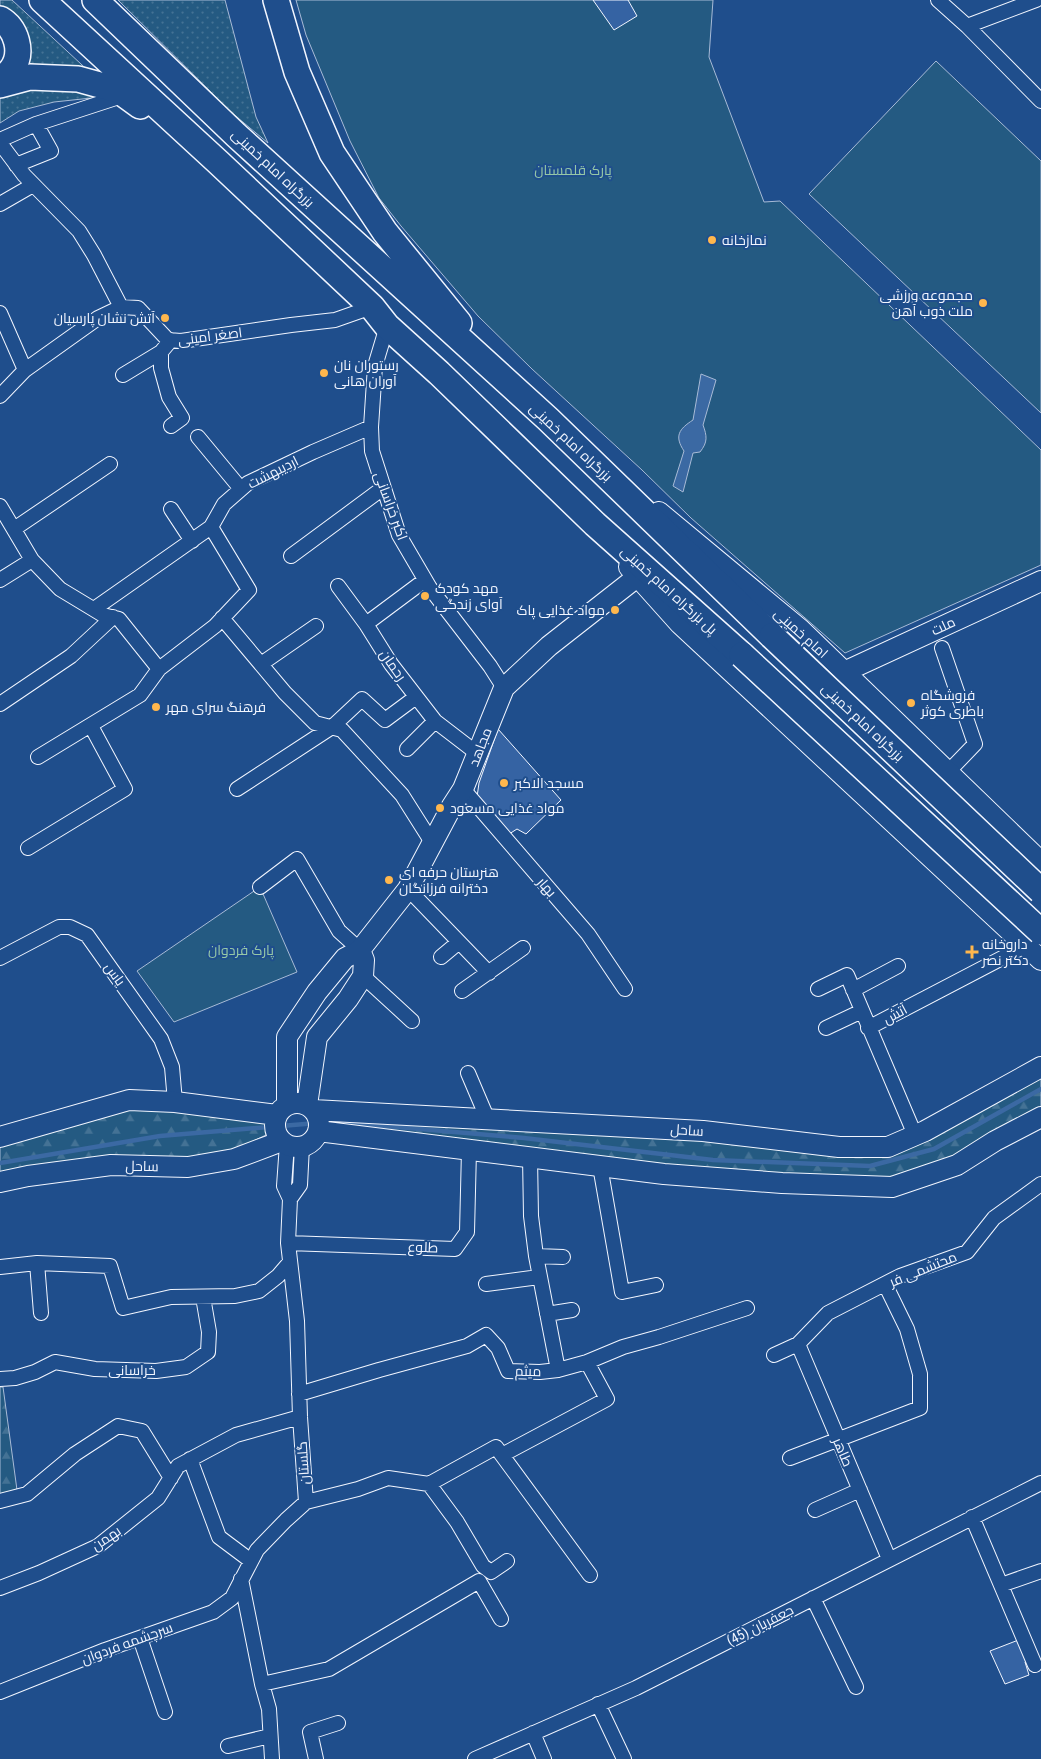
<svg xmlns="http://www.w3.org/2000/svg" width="1041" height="1759" viewBox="0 0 1041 1759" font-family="'Roboto Condensed',Cairo,sans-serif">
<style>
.grass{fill:url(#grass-dots);stroke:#a8bbd7}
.forest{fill:url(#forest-firs);stroke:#a8bbd7}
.park{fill:#245a82;stroke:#a8bbd7}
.water{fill:#3b69a3;stroke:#a8bbd7}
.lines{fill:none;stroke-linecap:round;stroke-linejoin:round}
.stream{stroke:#3b69a3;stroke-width:4.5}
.building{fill:#3563a3;stroke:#f2f6ff}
.street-casing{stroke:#f2f6ff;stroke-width:16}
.secondary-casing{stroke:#f2f6ff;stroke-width:22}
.highway-casing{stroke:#f2f6ff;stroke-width:28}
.street{stroke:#1f4e8c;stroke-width:14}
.secondary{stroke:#1f4e8c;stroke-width:20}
.highway{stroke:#1f4e8c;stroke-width:25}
.highway-bridge-casing{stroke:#f2f6ff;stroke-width:28;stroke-linecap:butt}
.highway-bridge{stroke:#1f4e8c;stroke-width:25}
.poi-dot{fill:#ffb74d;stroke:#1f4e8c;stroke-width:2}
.labels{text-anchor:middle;stroke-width:4;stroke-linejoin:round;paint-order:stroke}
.street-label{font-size:14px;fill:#f2f6ff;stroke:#1f4e8c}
.park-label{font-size:14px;fill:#97c8a6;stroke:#1f4e8c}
.poi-label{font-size:14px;fill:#f2f6ff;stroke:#1f4e8c;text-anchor:start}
</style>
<defs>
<pattern id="grass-dots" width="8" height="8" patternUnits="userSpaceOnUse" patternTransform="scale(1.25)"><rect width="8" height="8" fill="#245a82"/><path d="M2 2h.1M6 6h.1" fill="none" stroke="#447295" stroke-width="1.8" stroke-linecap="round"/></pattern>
<pattern id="forest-firs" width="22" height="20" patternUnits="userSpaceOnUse" patternTransform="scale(1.25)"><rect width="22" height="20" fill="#245a82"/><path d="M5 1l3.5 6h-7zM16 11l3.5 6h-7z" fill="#447295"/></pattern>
</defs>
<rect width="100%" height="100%" fill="#1f4e8c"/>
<path class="grass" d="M0,0H12L95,77L22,69L0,9Z
M118,0H225L256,117L268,143L232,113Z
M33,87L72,90L101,97L54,102L19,111L0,123V93Z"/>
<path class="forest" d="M1041,1074V1109L955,1157L891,1180L708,1170L329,1124L325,1116L672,1137L878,1153Z
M138,1108L269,1120L266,1135L228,1153L194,1158L0,1174V1144L71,1123Z
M0,1387H3L17,1490L0,1494Z"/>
<path class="park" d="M296,0H713L709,57L764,202L780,201L1041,450V565L845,653L691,518L642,470L532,369L478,316L401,226L379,198L350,141L306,35Z
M936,61L1041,161V413L809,194Z
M260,887L297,972L174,1022L137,971Z"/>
<path class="water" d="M701,374L716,380L703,425C707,436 708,442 700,452L693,453L683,492L673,486L684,451C674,436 679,429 693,420Z"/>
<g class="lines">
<path class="stream" d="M325,1123L338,1122L524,1138L713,1160L870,1166L934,1149L1041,1089
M0,1163L160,1136L317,1123"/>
</g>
<path class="building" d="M593,0H628L637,16L614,30Z
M498,729L561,800L526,834L517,829L506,836L477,797L479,783Z
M1021,1639L1030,1660L1025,1662L1029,1675L1005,1684L990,1651Z"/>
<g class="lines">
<g class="street-casing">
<path id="street" d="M938,0L967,26L1041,101
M967,26L1036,0
M0,140L36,124L125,95
M0,143L24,175L79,231L94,255L121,307
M16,165L51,151L36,124
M0,204L33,185
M0,313L25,370
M387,326L375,366L371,427L372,451L399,535L430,588L490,666L504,688
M171,340L161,352V368L169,397L182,418L171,426
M123,375L161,352
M0,396L25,370L98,318L121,307L138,308L168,340L181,341L291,325L335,320L372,307
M198,437L241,489
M0,506L32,560L60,589L103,615L119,619L159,669
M171,509L192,541
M14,529L110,464
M291,556L383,488
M0,580L32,560
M338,586L366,624L391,664L435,721L478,754
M94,609L211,527L224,504L248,483L313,452L371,427
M222,618L285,693L315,723L342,730L402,795L433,844
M366,624L425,580
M942,648L975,744L948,772
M261,664L316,626
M0,704L71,656L113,617
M407,749L435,721
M38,757L140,695L159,669L215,626L249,590L211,527
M237,789L332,727L362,699L385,720L416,697
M463,789L588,934L625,989
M28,848L125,789L91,726
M260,887L297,859L339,931L360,950
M408,889L489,973
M441,957L459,942
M0,958L59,927H70L87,935L161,1039L172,1067L175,1102
M363,976L412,1021
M818,989L847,975L915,1135
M853,990L898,966
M462,991L523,948
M826,1028L862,1011
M868,1028L1025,946
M468,1073L488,1120
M530,1157L531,1216L536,1256L558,1370
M600,1166L622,1292L656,1285
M290,1199L300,1185L302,1146
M288,1243L455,1249L467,1232L469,1150
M536,1256L563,1257
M37,1263L41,1313
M0,1267L37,1263L110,1266L123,1308L171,1297L235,1296L259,1291L278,1276L290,1262
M486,1284L539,1277
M547,1314L572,1310
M798,1344L889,1559
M774,1355L798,1344L828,1313L900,1276L967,1252L994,1218L1041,1184
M0,1379L15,1378L35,1372L55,1362L95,1369L156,1371L186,1367L208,1352L209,1332L203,1297
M299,1394L379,1370L467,1346L486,1335L498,1348L508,1371L540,1372L558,1370L587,1362L623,1347L659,1337L747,1308
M502,1455L607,1399L587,1362
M790,1458L920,1408V1374L907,1329L885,1284
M190,1459L219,1537L251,1561
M429,1484L457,1522L483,1566L491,1572L507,1561
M0,1501L27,1494L75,1454L118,1426L142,1431L171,1478
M306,1502L358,1489L388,1478L429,1484L496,1447L590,1575
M815,1510L860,1490
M972,1517L1035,1665
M241,1579L262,1684L269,1709L272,1759
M1001,1585L1041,1571
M0,1588L39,1573L98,1546L158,1498L178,1466L236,1435L300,1417
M813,1598L856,1687
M140,1638L165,1712
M262,1684L329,1669L479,1581L501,1619
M0,1692L105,1650L213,1612L232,1598L257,1550L286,1520L306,1502L300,1417L297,1321L288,1243L290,1199L284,1186L287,1144
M598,1704L624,1759
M533,1733L544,1759
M228,1746L270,1736
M316,1759L310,1732L338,1723
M475,1759L636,1688L1041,1483"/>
</g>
<g class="secondary-casing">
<path id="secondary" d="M659,512L800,629L1041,862
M629,567L680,624L1041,960
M844,672L1041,581
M275 1125a22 22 0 1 1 44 0a22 22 0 1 1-44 0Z
M287,1105V1037L317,992L345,958L360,950L408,889L452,806L463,789L504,688L549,646L637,577
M307,1105L317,1037L348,999L363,976L364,960L360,950
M313,1110L703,1131L839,1147H888L925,1131L1041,1067
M318,1131L664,1174L782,1183L892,1187L957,1165L995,1141L1041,1117
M0,1137L129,1100L175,1102L277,1115
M0,1182L28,1176L111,1165L188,1167L234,1159L282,1141"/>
</g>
<g class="highway-casing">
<path id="highway" d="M42,0L218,162L372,307L387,326L439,373L595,524L742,655
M95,0L236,135L548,419L772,636
M276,0L297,72L332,153L385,232L459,323
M0,19C16,28 24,52 12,69C9,73 4,77 0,80
M0,85L30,77L78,79L118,90L140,106"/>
</g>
<use href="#street" class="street"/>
<use href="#secondary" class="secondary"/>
<use href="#highway" class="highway"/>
<g class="highway-bridge-casing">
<path id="highway-bridge" d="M772,636L1041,891
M742,655L1041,932"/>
</g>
<use href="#highway-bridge" class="highway-bridge"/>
</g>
<g class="poi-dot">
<circle cx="712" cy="240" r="5"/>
<circle cx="983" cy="303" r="5"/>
<circle cx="165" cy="318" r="5"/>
<circle cx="324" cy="373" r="5"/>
<circle cx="425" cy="596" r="5"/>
<circle cx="615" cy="610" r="5"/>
<circle cx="911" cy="703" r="5"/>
<circle cx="156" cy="707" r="5"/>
<circle cx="504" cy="783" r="5"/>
<circle cx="440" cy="808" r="5"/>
<circle cx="389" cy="880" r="5"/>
<path d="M969.5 944.5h5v5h5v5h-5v5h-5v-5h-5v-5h5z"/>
</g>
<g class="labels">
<g class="street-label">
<text transform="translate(273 168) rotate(43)" y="5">بزرگراه امام خمینی</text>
<text transform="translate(210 336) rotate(-7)" y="5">اصغر امینی</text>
<text transform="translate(571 442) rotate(43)" y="5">بزرگراه امام خمینی</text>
<text transform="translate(273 472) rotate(-27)" y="5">اردیبهشت</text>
<text transform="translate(391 506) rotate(70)" y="5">اکبر خراسانی</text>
<text transform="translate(669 590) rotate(42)" y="5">پل بزرگراه امام خمینی</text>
<text transform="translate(943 626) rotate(-25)" y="5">ملت</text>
<text transform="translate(801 633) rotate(42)" y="5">امام خمینی</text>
<text transform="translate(393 665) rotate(55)" y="5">رحمان</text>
<text transform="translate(863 722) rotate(43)" y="5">بزرگراه امام خمینی</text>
<text transform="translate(480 747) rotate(-69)" y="5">مجاهد</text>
<text transform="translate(547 887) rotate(49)" y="5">بهار</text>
<text transform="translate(115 974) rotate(54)" y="5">یاس</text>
<text transform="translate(895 1014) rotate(-28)" y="5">آتش</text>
<text transform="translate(687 1130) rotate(4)" y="5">ساحل</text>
<text transform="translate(142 1166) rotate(1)" y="5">ساحل</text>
<text transform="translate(423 1247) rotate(2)" y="5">طلوع</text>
<text transform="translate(923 1269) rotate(-22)" y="5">محتشمی فر</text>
<text x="132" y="1375">خراسانی</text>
<text transform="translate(528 1371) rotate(1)" y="5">میثم</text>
<text transform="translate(843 1452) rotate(67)" y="5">طاهر</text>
<text transform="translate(303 1463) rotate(-94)" y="5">گلستان</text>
<text transform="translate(106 1538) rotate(-34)" y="5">بهمن</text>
<text transform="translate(760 1625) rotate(-27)" y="5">جعفریان (45)</text>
<text transform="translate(127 1643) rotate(-20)" y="5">سرچشمه فردوان</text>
</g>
<g class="park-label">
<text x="573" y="175">پارک قلمستان</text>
<text x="241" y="955">پارک فردوان</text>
</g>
<g class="poi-label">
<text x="722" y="245">نمازخانه</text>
<text x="973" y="300" text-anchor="end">مجموعه ورزشی<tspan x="973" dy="16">ملت ذوب آهن</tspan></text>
<text x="155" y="323" text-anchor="end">آتش نشان پارسیان</text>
<text x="334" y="370">رستوران نان<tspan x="334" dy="16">آوران هانی</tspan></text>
<text x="435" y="593">مهد کودک<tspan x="435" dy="16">آوای زندگی</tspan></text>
<text x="605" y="615" text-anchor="end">مواد غذایی پاک</text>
<text x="921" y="700">فروشگاه<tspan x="921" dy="16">باطری کوثر</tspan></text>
<text x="166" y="712">فرهنگ سرای مهر</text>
<text x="514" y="788">مسجد الاکبر</text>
<text x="450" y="813">مواد غذایی مسعود</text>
<text x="399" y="877">هنرستان حرفه ای<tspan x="399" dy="16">دخترانه فرزانگان</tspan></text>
<text x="982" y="949">داروخانه<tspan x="982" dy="16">دکتر نصر</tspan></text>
</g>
</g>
</svg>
